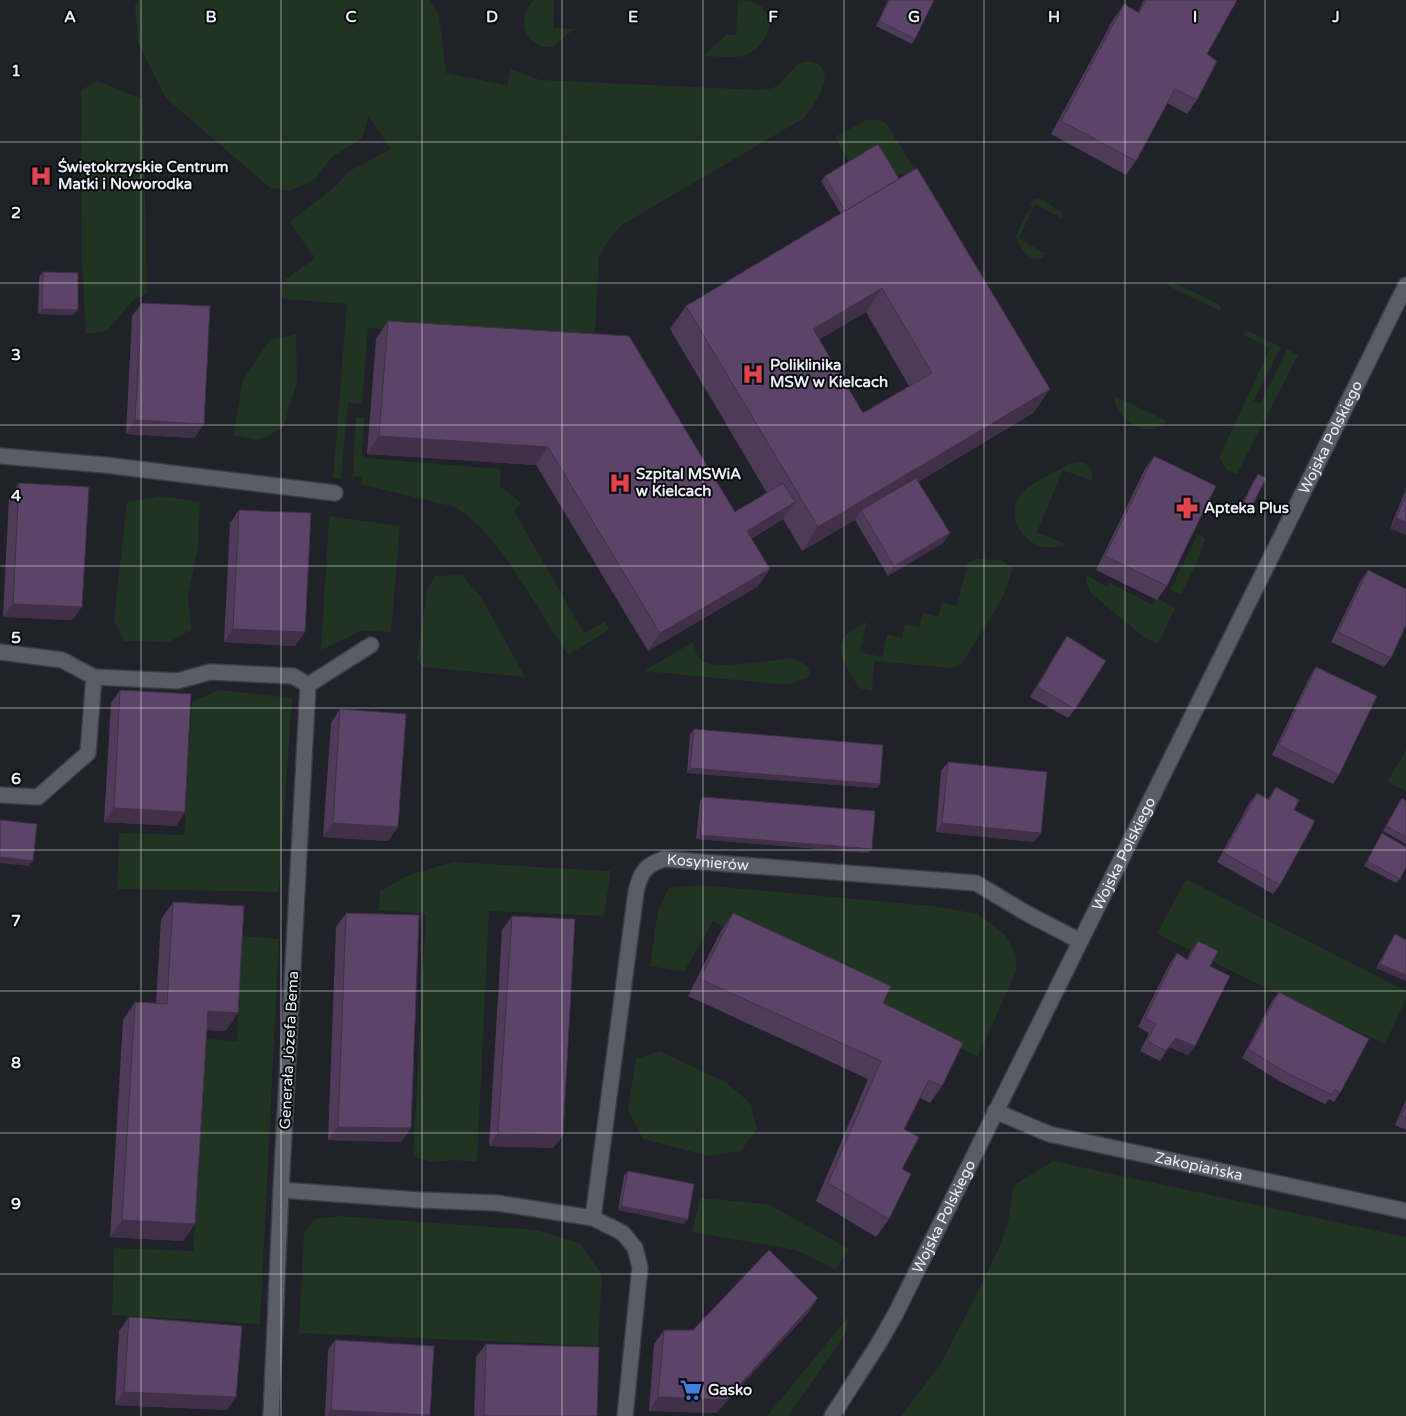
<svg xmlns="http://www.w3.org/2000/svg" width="1406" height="1416" viewBox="0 0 1406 1416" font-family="'Varela Round',sans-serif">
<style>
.green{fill:#213322}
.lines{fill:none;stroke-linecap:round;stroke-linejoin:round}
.minor-casing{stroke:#3c3c44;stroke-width:18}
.minor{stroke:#5c5c67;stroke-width:15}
.wall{fill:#4e3a59;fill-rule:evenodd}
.shaded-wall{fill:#403048}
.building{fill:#5b4467;stroke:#403048;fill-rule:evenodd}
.grid{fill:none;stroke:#ecedf3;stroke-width:1;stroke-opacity:0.55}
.labels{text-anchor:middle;stroke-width:4;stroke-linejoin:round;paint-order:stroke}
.poi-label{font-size:15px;font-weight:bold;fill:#ecedf3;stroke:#0a0b0e;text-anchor:start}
.street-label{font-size:15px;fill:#ecedf3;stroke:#0a0b0e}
.grid-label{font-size:16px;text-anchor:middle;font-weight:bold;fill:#ecedf3;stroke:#0a0b0e;stroke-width:4;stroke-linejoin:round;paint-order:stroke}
</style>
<rect width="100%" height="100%" fill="#202129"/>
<path class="green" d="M138,0H429L439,15L446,73L507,85L511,69L540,80L760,90C767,89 773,89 778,85C789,77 796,57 813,62C840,71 813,107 804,118L622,225L610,238L599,256L595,331L583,346L368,328L362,404L348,403L341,479L333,478L347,304L282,299V282L315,258L289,222L336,186L349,171L391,149L368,116L363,138L332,157L315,179L290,191L270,188L166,98L138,43L135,6Z
M534,0H554L553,28L574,29L553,47C525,50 515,18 534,0Z
M738,0C744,1 751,1 757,4C781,16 766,47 746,55C734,59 716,56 703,56L726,35H736Z
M98,81L143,99L147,294L132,301L107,331L86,334L82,264L81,90Z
M866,120H879L886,123L916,171L892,177L850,164L835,137Z
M1039,198L1062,212L1063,219L1035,204L1019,238L1046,254L1041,259C1028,261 1019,248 1016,236L1026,214L1030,212L1032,207L1030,206L1033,199Z
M1171,281L1218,304L1221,308L1220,311L1166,285Z
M1249,331L1281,347L1254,401L1260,404L1287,349L1298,355L1237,474L1227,470L1219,458L1270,348L1243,335Z
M296,334L297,383L283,428L259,440L233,435L243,379L270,340Z
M1114,396L1167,421C1149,442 1114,419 1114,396Z
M356,417H364L362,451V455L365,458L501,469L500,486L521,503L514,511L584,633L605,622L609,630L568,655C554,633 539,610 525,587C505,557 486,527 455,507L360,484L362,478L354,476L352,482Z
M1076,462H1083L1092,469V481L1063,470L1037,532L1065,544L1063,546C1056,547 1049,548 1043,547C1021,542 1006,515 1020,495C1030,482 1055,473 1069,464Z
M162,496L200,502L198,548L188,596L191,630L169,642L124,641L114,620L127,502Z
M329,516L400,526L391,632L361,631L321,650Z
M1198,534L1205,538L1200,556L1181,595L1170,590Z
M977,559L1002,560L1013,568L1002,599L961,665L950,668L874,661L872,691L862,689L858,686C850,673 832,650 846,635C852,629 860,626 867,622L860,652L882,657L887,634L902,638L905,624L920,627L923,613L938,617L942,602L957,606L968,562Z
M462,575L481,597L525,677L423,667L417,659L427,590L435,576Z
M1087,575L1107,587L1110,583L1153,605L1157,598L1175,608L1158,644L1144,637L1099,600L1090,592L1086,580Z
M693,642C695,648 696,656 701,660C712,671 773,660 791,658C799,661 814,666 808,677L788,685L644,671Z
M219,690L292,698L279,892L117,889L119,833L184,835L192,702Z
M1406,750V791L1387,782Z
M453,862L611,871L604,916L489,911L477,1162L454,1160L430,1162L413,1156L426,914L379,910L380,891L409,875Z
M1186,879L1406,991V999L1385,1044L1315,1012L1157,934Z
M700,885L933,906L978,914L1006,936L1016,955V971L978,1057L713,921L684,972L650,966L658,910L669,888Z
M242,936L279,939L260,1324L112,1315L114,1248L193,1251L207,1039L237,1041Z
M660,1051L727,1083L751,1104L757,1129L741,1151L708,1156L643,1139L628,1110L636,1059Z
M1053,1161L1406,1237V1416H901L940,1365L979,1290L1000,1245L1008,1221L1014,1185Z
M700,1198L768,1204L849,1249L836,1270L796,1250L692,1232Z
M339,1216L536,1230L580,1243L602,1275L598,1346L299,1333L304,1233L314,1219Z
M849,1316L846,1332L842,1339L788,1416H767Z"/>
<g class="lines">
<g class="minor-casing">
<g id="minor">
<path d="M0,456L105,465L335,493"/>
<path d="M0,652L62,660L94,677L177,681L210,672L293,676L308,685L281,1190L271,1416"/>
<path d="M308,685L371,645"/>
<path d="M0,795L38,797L88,753L94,677"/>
<path id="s1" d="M995,1111L1049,1134L1406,1211"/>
<path d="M281,1190L419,1200L497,1203L593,1218L623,1233L635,1248L640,1267L625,1416"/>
<path id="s2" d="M593,1218L636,892C640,873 645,865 664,859L976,883L1026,913L1080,941"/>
<path id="s3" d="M832,1416L879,1343L896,1313L1406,285"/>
</g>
</g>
<use href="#minor" class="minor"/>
</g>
<path class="wall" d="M888,0H934L915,39L912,44L876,26Z
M1144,0H1237L1207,54L1197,100L1187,114L1167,103L1136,161L1126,175L1051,134L1114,18L1124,4L1138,12Z
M825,176L899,179L1050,389L1033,413L918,482L950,533L943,543L888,576L855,520L802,551L783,519L751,539L770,569L757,587L648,651L536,465L367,454L376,339L388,321L735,512L767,493L670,329L686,306L841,214L821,181ZM866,312L909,386L863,413L819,339Z
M43,272L74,315L38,314L39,277Z
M142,303L204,424L194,438L126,434L132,316Z
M1154,456L1167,586L1157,600L1096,570L1145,469Z
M1258,474L1251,508L1248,512L1240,508L1255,478Z
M19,483L73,620L3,617L9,497Z
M1406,489V535L1390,528Z
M239,510L305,632L295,646L224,642L230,523Z
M1368,570L1391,658L1384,667L1331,642L1361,580Z
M1067,636L1075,709L1068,718L1030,697L1061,645Z
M1316,667L1339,775L1333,784L1272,755L1310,676Z
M120,690L185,812L176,826L104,822L111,703Z
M340,709L398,827L388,841L323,837L331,723Z
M694,729L877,788L687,773L690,734Z
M948,762L1041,833L1034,842L936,832L941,771Z
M1276,787L1280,885L1273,894L1217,862L1250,802L1257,793L1268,799Z
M703,797L868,853L696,839L700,801Z
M1402,798L1406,801V844L1383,831Z
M1382,833L1400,879L1396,883L1364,866Z
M173,902L226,1031L207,1030L195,1224L183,1241L110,1237L123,1020L135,1002L156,1003L161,919Z
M346,913L401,1142L328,1140L336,927Z
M733,913L883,1003L942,1086L930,1103L920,1098L904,1129L902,1169L889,1219L876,1237L816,1201L868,1079L688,996L721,931Z
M512,916L563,1135L553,1148L489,1146L502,930Z
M1395,934L1406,940V981L1376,968L1392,939Z
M1198,941L1210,966L1195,1046L1188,1055L1169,1047L1160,1061L1140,1051L1149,1033L1138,1027L1170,963L1177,953L1187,959L1191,951Z
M1279,992L1340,1093L1334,1102L1329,1099L1325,1104L1281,1082L1242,1058L1272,1001Z
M1406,1100V1130L1395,1125Z
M628,1171L688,1219L684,1224L618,1210L624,1176Z
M809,1312L716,1413L649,1411L654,1344L664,1330H693Z
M129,1317L227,1410L115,1405L119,1331Z
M335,1340L430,1416H325L328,1350Z
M486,1344L597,1416H474L476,1357Z"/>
<path class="shaded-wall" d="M882,288L866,312L797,353L813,329Z
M42,309L78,310L74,315L38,314Z
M1050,389L1033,413L864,514L861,510L855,520L802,551L818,527Z
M135,420L204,424L194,438L126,434Z
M379,436L548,447L536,465L367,454Z
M795,502L783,519L734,549L747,531Z
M1396,518L1406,522V535L1390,528Z
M950,533L943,543L888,576L894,566Z
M770,569L757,587L648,651L660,633Z
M13,604L82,607L73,620L3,617Z
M233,629L305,632L295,646L224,642Z
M690,768L880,784L877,788L687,773Z
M114,808L185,812L176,826L104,822Z
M333,823L398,827L388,841L323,837Z
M942,823L1041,833L1034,842L936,832Z
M700,835L872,849L868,853L696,839Z
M0,857L33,861L29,866L0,863Z
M1380,964L1406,975V981L1376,968Z
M208,1011L238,1013L226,1031L196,1029Z
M1176,1038L1195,1046L1188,1055L1169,1047L1160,1061Z
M338,1127L411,1128L401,1142L328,1140Z
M498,1132L563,1135L553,1148L489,1146Z
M621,1206L688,1219L684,1224L618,1210Z
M122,1220L195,1224L183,1241L110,1237Z
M818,1298L809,1312L716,1413L649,1411L658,1397Z
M124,1392L236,1397L227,1410L115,1405Z
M331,1410L430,1415V1416H327Z"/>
<path class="building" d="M889,0H934L915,39L879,21Z
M1146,0H1237L1207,54L1217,61L1197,100L1175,89L1136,161L1061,121L1124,4L1139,13Z
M878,144L899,179L845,211L825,176Z
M917,168L1050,389L818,527L686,306ZM882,288L932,373L863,413L813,329Z
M43,272L78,273V310L42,309Z
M142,303L210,306L204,424L135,420Z
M388,321L629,336L735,512L783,483L795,502L747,531L770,569L660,633L548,447L379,436Z
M1154,456L1216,486L1167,586L1105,556Z
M1258,474L1266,478L1251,508L1243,504Z
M916,478L950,533L894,566L861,510Z
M19,483L89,487L82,607L13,604Z
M1406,495V522L1396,518Z
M239,510L311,513L305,632L233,629Z
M1368,570L1406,589V625L1391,658L1338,632Z
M1067,636L1106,661L1075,709L1037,687Z
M1316,667L1377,696L1339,775L1279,745Z
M120,690L191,694L185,812L114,808Z
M340,709L406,714L398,827L333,823Z
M694,729L883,745L880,784L690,768Z
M948,762L1047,772L1041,833L942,823Z
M1276,787L1299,800L1294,810L1315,821L1280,885L1224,853L1257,793L1269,800Z
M703,797L875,811L872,849L700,835Z
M1402,798L1406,801V837L1386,826Z
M0,820L37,824L33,861L0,857Z
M1382,833L1406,847V867L1400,879L1367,861Z
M173,902L244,906L238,1013L208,1011L195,1224L122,1220L135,1002L167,1004Z
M346,913L419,915L411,1128L338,1127Z
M733,913L891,986L883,1003L963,1043L942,1086L929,1080L904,1129L919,1137L902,1169L911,1174L889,1219L828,1183L881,1061L700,979Z
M512,916L575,919L563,1135L498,1132Z
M1395,934L1406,940V975L1380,964Z
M1198,941L1218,951L1210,966L1230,976L1195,1046L1176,1038L1166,1051L1147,1041L1156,1024L1145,1018L1177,953L1188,960Z
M1279,992L1369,1039L1340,1093L1335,1089L1332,1095L1287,1073L1248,1049Z
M1406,1105V1118L1401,1116Z
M628,1171L694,1184L688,1219L621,1206Z
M769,1250L818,1298L726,1400L658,1397L664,1330H693Z
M129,1317L242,1326L236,1397L124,1392Z
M335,1340L434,1346L430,1415L331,1410Z
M486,1344L599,1347L597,1416H484Z"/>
<path class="grid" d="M141,0V1416M281,0V1416M422,0V1416M562,0V1416M703,0V1416M844,0V1416M984,0V1416M1125,0V1416M1265,0V1416M0,142H1406M0,283H1406M0,425H1406M0,566H1406M0,708H1406M0,850H1406M0,991H1406M0,1133H1406M0,1274H1406"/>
<defs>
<g id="hospital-bare" transform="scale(1.725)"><path d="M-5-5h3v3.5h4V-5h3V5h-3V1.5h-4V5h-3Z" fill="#e0444e" stroke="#0a0b0e" stroke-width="2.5" paint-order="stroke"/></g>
<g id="pharmacy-bare" transform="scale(1.725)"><path d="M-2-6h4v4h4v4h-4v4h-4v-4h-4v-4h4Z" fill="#e0444e" stroke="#0a0b0e" stroke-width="2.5" paint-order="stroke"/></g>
<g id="supermarket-bare" transform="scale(1.725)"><path d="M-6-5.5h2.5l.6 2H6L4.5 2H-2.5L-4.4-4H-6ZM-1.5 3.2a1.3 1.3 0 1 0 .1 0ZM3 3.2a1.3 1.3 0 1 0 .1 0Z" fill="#3f7fe0" stroke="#0a0b0e" stroke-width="2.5" paint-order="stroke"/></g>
</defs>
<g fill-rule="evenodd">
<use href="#hospital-bare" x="41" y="176"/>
<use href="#hospital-bare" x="753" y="374"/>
<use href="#hospital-bare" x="620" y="483"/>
<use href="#pharmacy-bare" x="1187" y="508"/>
<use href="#supermarket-bare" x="691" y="1390"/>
</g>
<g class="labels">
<g class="poi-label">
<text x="58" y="172">Świętokrzyskie Centrum<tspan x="58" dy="17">Matki i Noworodka</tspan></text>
<text x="770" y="370">Poliklinika<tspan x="770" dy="17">MSW w Kielcach</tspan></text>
<text x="636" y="479">Szpital MSWiA<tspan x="636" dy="17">w Kielcach</tspan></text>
<text x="1204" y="513">Apteka Plus</text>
<text x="708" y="1395">Gasko</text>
</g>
<g class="street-label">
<text dy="5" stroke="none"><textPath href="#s3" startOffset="1099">Wojska Polskiego</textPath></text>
<text dy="5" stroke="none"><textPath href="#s3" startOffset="634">Wojska Polskiego</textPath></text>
<text dy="5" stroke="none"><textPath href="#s2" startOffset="419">Kosynierów</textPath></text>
<text transform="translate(289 1050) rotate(-87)" y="5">Generała Józefa Bema</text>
<text dy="5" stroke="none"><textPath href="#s1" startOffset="212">Zakopiańska</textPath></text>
<text dy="5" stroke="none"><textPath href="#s3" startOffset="229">Wojska Polskiego</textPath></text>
</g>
</g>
<g class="grid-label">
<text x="70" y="22">A</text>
<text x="211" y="22">B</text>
<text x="351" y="22">C</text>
<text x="492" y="22">D</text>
<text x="633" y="22">E</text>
<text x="773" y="22">F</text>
<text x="914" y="22">G</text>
<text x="1054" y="22">H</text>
<text x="1195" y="22">I</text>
<text x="1336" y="22">J</text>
<text x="16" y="76">1</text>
<text x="16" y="218">2</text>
<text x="16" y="360">3</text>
<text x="16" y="501">4</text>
<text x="16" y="643">5</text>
<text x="16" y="784">6</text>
<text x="16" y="926">7</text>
<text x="16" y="1068">8</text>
<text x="16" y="1209">9</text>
</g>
</svg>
